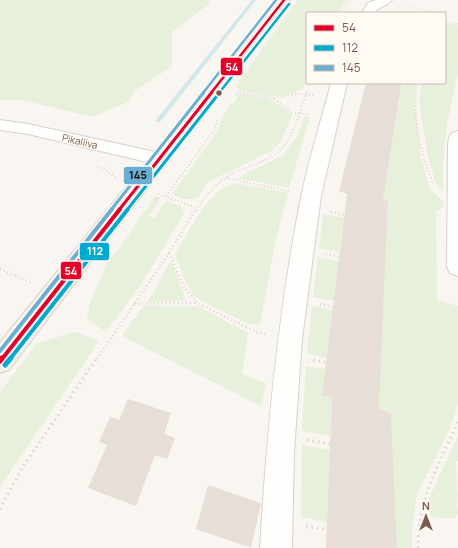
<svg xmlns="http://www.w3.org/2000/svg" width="458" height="548" viewBox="0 0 458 548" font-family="Manrope,sans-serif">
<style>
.green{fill:#e7f0db}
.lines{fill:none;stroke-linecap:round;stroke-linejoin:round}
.stream{fill:#d0e8ea;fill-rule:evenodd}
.building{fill:#e6ded7}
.street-casing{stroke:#d7d1cb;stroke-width:2}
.primary-casing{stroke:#dad1cc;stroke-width:2}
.path-far3{stroke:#dcd5d0;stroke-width:1.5;stroke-dasharray:0.5 2;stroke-linecap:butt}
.path-far2{stroke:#dcd5d0;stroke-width:2;stroke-dasharray:1 2.5;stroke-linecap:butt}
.path-far1{stroke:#dcd5d0;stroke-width:2.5;stroke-dasharray:1 3;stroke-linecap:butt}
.path{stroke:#dcd5d0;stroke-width:3;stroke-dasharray:1.5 4;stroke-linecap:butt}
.street{fill:#fefefd;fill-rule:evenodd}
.primary{fill:#f3eee8;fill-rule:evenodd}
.bus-1-far3-casing{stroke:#fffaf3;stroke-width:4.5}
.bus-1-far2-casing{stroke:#fffaf3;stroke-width:5.5}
.bus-1-far1-casing{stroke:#fffaf3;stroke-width:7}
.bus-1-casing{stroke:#fffaf3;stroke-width:8}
.bus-2-far3-casing{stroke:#fffaf3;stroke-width:4.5}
.bus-2-far2-casing{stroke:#fffaf3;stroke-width:5.5}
.bus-2-far1-casing{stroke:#fffaf3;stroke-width:7}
.bus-2-casing{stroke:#fffaf3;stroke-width:8}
.bus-3-far2-casing{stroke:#fffaf3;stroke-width:4.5}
.bus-3-far1-casing{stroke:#fffaf3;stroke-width:5.5}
.bus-3-casing{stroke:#fffaf3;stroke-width:7}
.bus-1-far3{stroke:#e4002b;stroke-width:2.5}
.bus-1-far2{stroke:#e4002b;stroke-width:3}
.bus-1-far1{stroke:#e4002b;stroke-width:4}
.bus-1{stroke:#e4002b;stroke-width:5}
.bus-2-far3{stroke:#00a9ce;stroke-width:2.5}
.bus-2-far2{stroke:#00a9ce;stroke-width:3}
.bus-2-far1{stroke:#00a9ce;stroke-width:4}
.bus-2{stroke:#00a9ce;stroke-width:5}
.bus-3-far2{stroke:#6aafd2;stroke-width:2.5}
.bus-3-far1{stroke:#6aafd2;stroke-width:3}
.bus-3{stroke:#6aafd2;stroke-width:4}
.bus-dot{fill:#7a5c4d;stroke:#fffaf3;stroke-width:1.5}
.labels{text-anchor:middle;stroke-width:3;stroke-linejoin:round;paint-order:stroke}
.far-street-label{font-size:10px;fill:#7a5c4d;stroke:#fffaf3}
.line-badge{stroke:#fffaf3;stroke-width:1.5}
.badge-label{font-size:11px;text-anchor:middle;font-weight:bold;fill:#fff}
.pale-badge-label{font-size:11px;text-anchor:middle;font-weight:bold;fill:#111}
</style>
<rect width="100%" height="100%" fill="#f9f5f0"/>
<path class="green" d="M0,0H209V4L172,32V66L136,90L128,102L92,117L22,100H0Z
M298,0H347L338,13H307V78L303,88C283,102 260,94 238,90L239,88H235L264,46Z
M445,22L458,25V73L447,123L443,162V191L436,184L428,157L419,101L421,83H445Z
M403,83H416L414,99L421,157L430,189L443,201L444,208L436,211L437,300L458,306V405L449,431L417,494L412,528V548H397L391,413L379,409L388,201L383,200Z
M236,93L270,99L293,114L280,143L271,151L208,182L198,197L194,199H184L172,194L219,129L221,119L231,103H234L238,97L235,96Z
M304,117H310L289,188L237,178L283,155L297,137Z
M235,183L288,193L275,243L260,325L249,324L203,302L193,295L185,281L175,254C188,233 209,188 235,183Z
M155,196L161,198L149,216L155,218L166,201L181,206L184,214L140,286L106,332L87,319L90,303L108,261L123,243Z
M323,214L344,218L339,252L319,248Z
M318,257L339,261L334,301L313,297Z
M169,263L173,264L186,301L147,302L159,283Z
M143,306H198L248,333L242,374L266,383L261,406L122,336Z
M312,306L333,310L326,358L307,353Z
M76,332L99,341L0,487V392L37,343Z
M306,366L325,369L322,395L332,398L330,436L302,431Z
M458,436V461H456L458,514L454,519L430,517L429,498Z
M302,445L330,450L327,522L301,517Z"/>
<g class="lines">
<path class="stream" d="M252,0H256L160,122H156V120Z"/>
</g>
<path class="building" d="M366,83H402L383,200L388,201L379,409L391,413L397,548H326L332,398L322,395L347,194L339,191Z
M128,399L171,413L164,434L175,438L167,459L155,455L136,506L88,488L107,445L99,442L110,417L119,420Z
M208,485L261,503L251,548L196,529Z"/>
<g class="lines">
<g class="street-casing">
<path id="street" d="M376,0H392C387,7 378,6 374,13H362L368,3Z
M331,83H347L321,196L302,339L294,452L292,548H260C267,430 278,313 301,197C309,159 321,121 331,83Z
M0,120L28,124L160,153L166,155L169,159L166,163L160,165L28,134L0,130Z
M458,131V276L450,273L447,267L448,145L449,137L452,133Z"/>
</g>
<g class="primary-casing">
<path id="primary" d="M278,0H290L9,370L0,373V342Z"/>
</g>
<path class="path-far3" d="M403,4L426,11V13
M342,13L350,0
M445,20L458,24
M237,92L241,93
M306,93L310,83
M416,93L417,83"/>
<path class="path-far2" d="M237,92L273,98L292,112L309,115
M416,92C413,123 422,155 433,184
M274,98L299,94L314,95
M97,166L105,169L116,178
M226,178L289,191
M158,194L197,208
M166,196L215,129L218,119
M196,210C204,198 214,186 225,178C243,166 267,164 282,148C295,133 300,110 307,92"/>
<path class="path-far1" d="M331,212L344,215
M169,253L184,287L197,303L257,332L266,334
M326,254L339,257
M0,269L32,283
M134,304L196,303
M320,304L333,307
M97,359L169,253L196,209"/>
<path class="path" d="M313,360L326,362
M307,440L330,444
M0,509L22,468L97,358
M306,526L327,530
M418,548C417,501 439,463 458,422"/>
<use href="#street" class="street"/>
<use href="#primary" class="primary"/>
<g class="bus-1-far3-casing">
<path id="bus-1-far3" d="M211,93L284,0"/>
</g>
<g class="bus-1-far2-casing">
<path id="bus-1-far2" d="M119,210L212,92"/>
</g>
<g class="bus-1-far1-casing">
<path id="bus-1-far1" d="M2,359L120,209"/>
</g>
<g class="bus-1-casing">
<path id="bus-1" d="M0,361L2,358"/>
</g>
<g class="bus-2-far3-casing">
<path id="bus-2-far3" d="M219,93L289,4"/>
</g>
<g class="bus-2-far2-casing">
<path id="bus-2-far2" d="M127,210L220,92"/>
</g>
<g class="bus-2-far1-casing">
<path id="bus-2-far1" d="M10,359L128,209"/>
</g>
<g class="bus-2-casing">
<path id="bus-2" d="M5,365L11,358"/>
</g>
<g class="bus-3-far2-casing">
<path id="bus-3-far2" d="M203,93L276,0"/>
</g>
<g class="bus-3-far1-casing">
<path id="bus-3-far1" d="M111,210L204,92"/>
</g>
<g class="bus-3-casing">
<path id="bus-3" d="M0,351L112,209"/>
</g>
<use href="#bus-1-far3" class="bus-1-far3"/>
<use href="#bus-1-far2" class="bus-1-far2"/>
<use href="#bus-1-far1" class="bus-1-far1"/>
<use href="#bus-1" class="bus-1"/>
<use href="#bus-2-far3" class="bus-2-far3"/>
<use href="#bus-2-far2" class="bus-2-far2"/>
<use href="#bus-2-far1" class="bus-2-far1"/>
<use href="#bus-2" class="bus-2"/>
<use href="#bus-3-far2" class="bus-3-far2"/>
<use href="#bus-3-far1" class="bus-3-far1"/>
<use href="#bus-3" class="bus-3"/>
</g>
<circle class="bus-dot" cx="219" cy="93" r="3.5"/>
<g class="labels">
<g class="far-street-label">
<text transform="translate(80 141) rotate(13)" y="4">Pikaliiva</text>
</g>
</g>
<g class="line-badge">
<rect x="220" y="57" width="23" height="19" rx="4" fill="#e4002b"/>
<rect x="123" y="166" width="30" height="19" rx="4" fill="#6aafd2"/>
<rect x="79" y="242" width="31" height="19" rx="4" fill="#00a9ce"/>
<rect x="60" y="261" width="22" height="19" rx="4" fill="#e4002b"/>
</g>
<g class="badge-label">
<text x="232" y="71">54</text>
<text x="95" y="255">112</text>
<text x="71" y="275">54</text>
</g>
<g class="pale-badge-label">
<text x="138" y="179">145</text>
</g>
<rect x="306" y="12" width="140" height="72" fill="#fffaf3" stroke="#cabbb1"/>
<rect x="314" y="25" width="20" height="6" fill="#e4002b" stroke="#cabbb1"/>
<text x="342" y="32" font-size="12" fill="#7a5c4d">54</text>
<rect x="314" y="45" width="20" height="6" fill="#00a9ce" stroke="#cabbb1"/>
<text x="342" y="52" font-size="12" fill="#7a5c4d">112</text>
<rect x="314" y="65" width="20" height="6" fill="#6aafd2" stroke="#cabbb1"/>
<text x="342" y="72" font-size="12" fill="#7a5c4d">145</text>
<g transform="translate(426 516)" stroke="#fffaf3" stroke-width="3" paint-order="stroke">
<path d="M0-3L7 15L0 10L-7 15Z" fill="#7a5c4d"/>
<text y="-6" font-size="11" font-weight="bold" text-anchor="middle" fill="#7a5c4d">N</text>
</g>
</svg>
